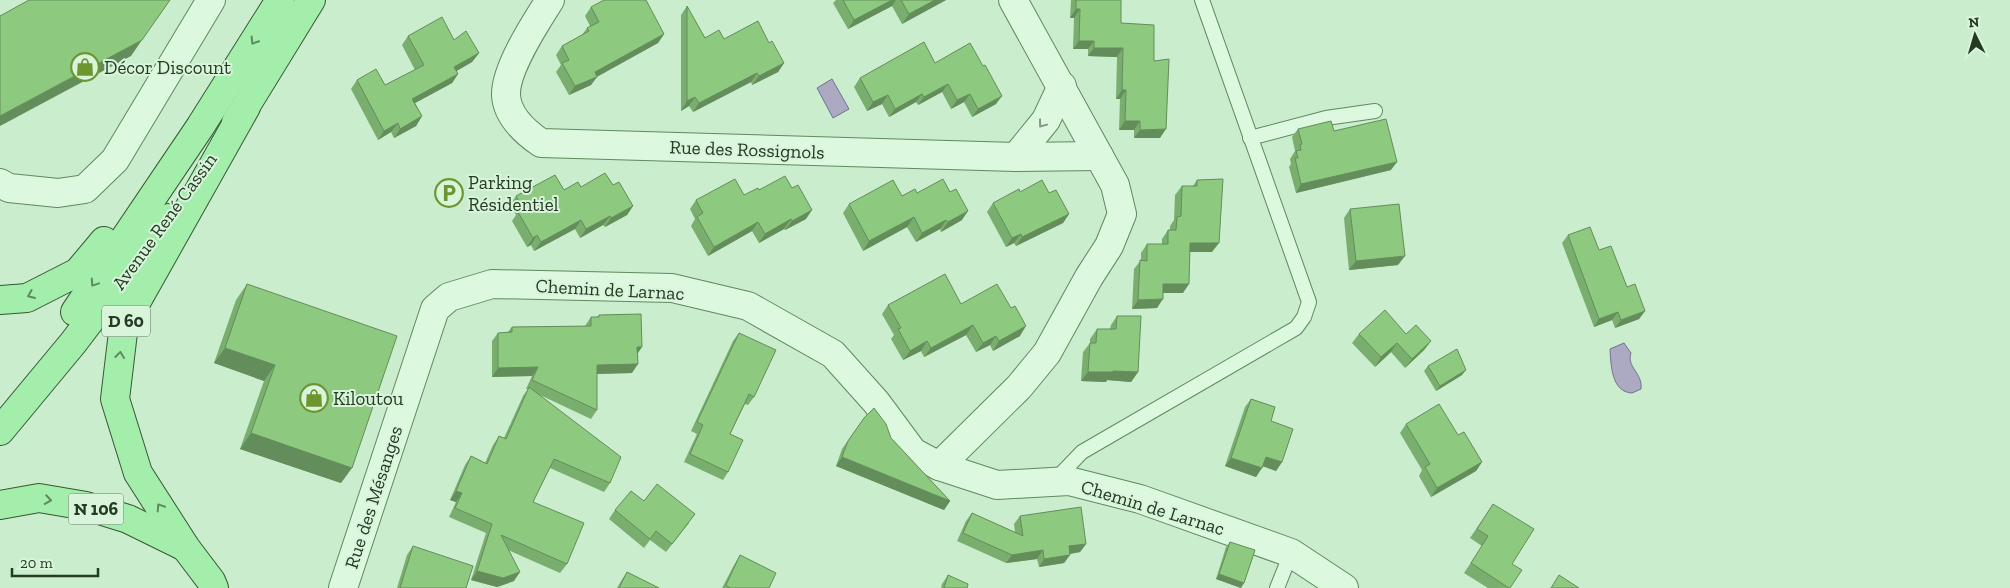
<svg xmlns="http://www.w3.org/2000/svg" width="2010" height="588" font-family="'Zilla Slab',serif">
	<style>
		.water { fill: #aca9c2; stroke: #757090 }
		.lines { fill: none; stroke-linecap: round; stroke-linejoin: round }
		.lane-casing { stroke: #60895e; stroke-width: 16 }
		.street-casing { stroke: #60895e; stroke-width: 30 }
		.primary-casing { stroke: #365732; stroke-width: 30 }
		.lane { stroke: #dcf8df; stroke-width: 14 }
		.street { stroke: #dcf8df; stroke-width: 28 }
		.primary { stroke: #a3eeab; stroke-width: 28 }
		.wall { fill: #79ae6e }
		.shaded-wall { fill: #638d5a }
		.building { fill: #8dca80; stroke: #638d5a }
		.oneway { stroke: #5d8b5f }
		.oneway2 { stroke: #809980 }
		.labels { text-anchor: middle; stroke-width: 4; stroke-linejoin: round; paint-order: stroke }
		.shield { fill: #d8f5dc; stroke: #5a7259; stroke-width: 1 }
		.shield-label { font-size: 18px; font-weight: bold; fill: #243a21 }
		.poi-label { font-size: 19px; fill: #243a21; stroke: #d8f5dc; text-anchor: start }
		.street-label { font-size: 19px; fill: #243a21; stroke: #d8f5dc }
	</style>
	<rect width="100%" height="100%" fill="#c9edcd"/>
	<g class="water">
		<polygon points="832,79 849,109 833,118 817,88"/>
		<path d="M1624,343l7,10c-5,14 12,20 10,36l-9,4c-21,-1 -21,-29 -22,-44z"/>
	</g>
	<g class="lines">
		<defs>
			<g id="lane">
				<polyline points="1250,138 1326,118 1375,111"/>
				<polyline points="1055,480 1082,452 1296,328 1304,317 1309,302 1202,0"/>
				<polyline points="1277,588 1291,553"/>
			</g>
			<g id="street">
				<path d="M550,0c-14,22 -45,69 -44,95 1,21 19,37 35,48l475,14 83,-1"/>
				<polyline points="1016,157 1046,120 1062,86"/>
				<polyline points="0,183 9,188 58,193 85,189 115,160 211,0"/>
				<polyline points="939,466 1019,387 1047,353 1089,277 1109,246 1122,214 1115,185 1013,0"/>
				<polyline points="343,588 435,309 449,297 492,284 672,288 748,306 833,354 876,402 913,452 939,466 997,485 1069,481 1140,499 1291,553 1344,588"/>
			</g>
			<g id="primary">
				<polyline points="236,122 311,0"/>
				<polyline points="0,300 27,298 78,272 104,241"/>
				<polyline points="75,312 200,127 280,0"/>
				<polyline points="0,431 73,343 168,218"/>
				<polyline points="0,505 39,498 86,506 128,519 185,547"/>
				<polyline points="214,588 211,581 186,548 138,473 115,399 124,324 246,107"/>
			</g>
		</defs>
		<use href="#lane" class="lane-casing"/>
		<use href="#street" class="street-casing"/>
		<use href="#primary" class="primary-casing"/>
		<use href="#lane" class="lane"/>
		<use href="#street" class="street"/>
		<use href="#primary" class="primary"/>
	</g>
	<g class="wall">
		<polygon points="836,0 946,0 902,24 892,6 848,29 833,3"/>
		<polygon points="1071,0 1121,0 1121,23 1154,61 1160,138 1134,138 1134,130 1119,130 1120,99 1116,99 1117,57 1088,56 1088,49 1073,49 1074,18 1070,18"/>
		<polygon points="687,6 705,38 769,43 784,63 778,72 752,85 751,82 693,112 689,106 681,111 681,15"/>
		<polygon points="591,7 664,34 658,43 597,76 591,85 569,95 556,72 561,65 556,55 562,46 582,35 587,28 590,26 585,16"/>
		<polygon points="408,36 454,40 479,53 472,62 456,71 458,74 452,83 415,103 422,116 416,126 394,138 391,132 378,140 351,89 357,80 385,85 415,70 402,45"/>
		<polygon points="935,63 996,104 972,117 964,102 951,109 942,92 918,105 916,102 889,117 882,104 867,111 854,87 860,78"/>
		<polygon points="1298,129 1334,131 1391,170 1296,193 1289,167 1291,164 1290,159 1295,151 1292,137"/>
		<polygon points="1197,180 1212,252 1190,252 1183,293 1163,293 1157,308 1132,309 1134,269 1141,260 1141,253 1147,244 1162,244 1162,239 1168,230 1170,230 1170,226 1174,220 1175,195 1182,186 1193,186"/>
		<polygon points="613,185 633,206 627,215 605,227 603,225 580,238 575,229 534,251 531,245 527,247 512,221 516,215 510,205 516,196 564,190 581,187"/>
		<polygon points="759,190 806,219 785,230 784,229 759,243 752,231 708,256 691,226 695,219 690,209 696,200 744,195"/>
		<polygon points="1020,192 1049,193 1069,214 1063,223 1016,246 1014,243 1006,247 987,212 993,203"/>
		<polygon points="917,193 962,220 941,232 940,229 916,242 907,227 863,251 843,213 849,204"/>
		<polygon points="1350,209 1398,265 1349,270 1344,218"/>
		<polygon points="1568,235 1599,250 1645,311 1639,319 1615,328 1612,320 1594,327 1562,243"/>
		<polygon points="247,284 341,483 240,449 264,381 214,363 236,300"/>
		<polygon points="961,304 1020,336 993,351 990,345 976,352 966,335 924,357 921,351 903,360 891,339 894,335 882,314 888,305"/>
		<polygon points="599,315 637,353 632,373 597,374 597,410 591,419 540,395 610,483 604,492 550,468 533,502 567,564 560,573 508,550 514,581 497,587 471,580 486,533 449,517 456,502 450,500 465,465 471,456 485,463 493,445 499,436 504,438 523,396 528,389 526,389 532,376 492,377 492,341 498,333 507,333 512,327 585,326 591,317 597,317"/>
		<polygon points="1117,316 1138,372 1131,382 1107,380 1106,382 1081,381 1083,352 1090,343 1090,339 1097,329 1110,329 1111,325"/>
		<polygon points="739,333 754,397 748,405 745,404 730,434 728,472 723,480 684,462 697,434 691,431 733,341"/>
		<polygon points="1359,334 1406,334 1431,341 1424,350 1405,368 1391,352 1375,367 1352,343"/>
		<polygon points="1428,366 1462,375 1436,391 1424,371"/>
		<polygon points="1251,399 1271,421 1282,462 1276,471 1262,466 1256,477 1225,466 1245,407"/>
		<polygon points="864,418 891,438 950,501 944,510 836,466 842,449"/>
		<polygon points="1406,424 1458,435 1482,462 1476,471 1431,497 1419,476 1422,470 1400,433"/>
		<polygon points="644,501 689,523 666,552 650,540 644,548 609,519 615,510"/>
		<polygon points="1493,504 1512,564 1510,588 1488,588 1464,573 1482,546 1470,538"/>
		<polygon points="972,513 1015,532 1014,524 1020,516 1086,544 1080,552 1070,554 1064,563 1039,567 1037,559 1006,563 957,541 966,521"/>
		<polygon points="1230,542 1241,588 1216,579 1226,547"/>
		<polygon points="413,546 466,588 397,588 407,555"/>
		<polygon points="740,555 769,588 722,588 734,565"/>
		<polygon points="627,572 659,588 617,588 621,581"/>
		<polygon points="948,575 967,588 941,588 942,584"/>
	</g>
	<g class="shaded-wall">
		<polygon points="892,0 896,0 892,6 848,29 854,20"/>
		<polygon points="935,0 946,0 902,24 909,14"/>
		<polygon points="1076,9 1080,9 1074,18 1070,18"/>
		<polygon points="664,34 658,43 595,78 597,77 591,85 569,95 575,86 595,72"/>
		<polygon points="142,40 131,56 0,126 0,116"/>
		<polygon points="1079,41 1094,41 1088,49 1073,49"/>
		<polygon points="1094,48 1123,48 1117,57 1088,56"/>
		<polygon points="479,53 472,62 448,76 454,67"/>
		<polygon points="784,63 778,72 752,85 759,76"/>
		<polygon points="757,73 751,82 693,112 699,103"/>
		<polygon points="458,74 452,83 406,108 412,99"/>
		<polygon points="948,84 942,92 918,105 924,97"/>
		<polygon points="1122,90 1126,90 1120,99 1116,99"/>
		<polygon points="922,94 916,102 889,117 895,109"/>
		<polygon points="970,94 964,102 951,109 957,100"/>
		<polygon points="888,95 882,104 867,111 873,102"/>
		<polygon points="1002,96 996,104 972,117 978,109"/>
		<polygon points="695,97 689,106 681,111 687,101"/>
		<polygon points="422,116 416,126 394,138 400,129"/>
		<polygon points="1125,121 1140,121 1134,130 1119,130"/>
		<polygon points="398,123 391,132 378,140 384,131"/>
		<polygon points="1166,129 1160,138 1134,138 1140,130"/>
		<polygon points="1397,162 1391,170 1296,193 1301,184"/>
		<polygon points="633,206 627,215 605,227 611,218"/>
		<polygon points="812,210 806,219 785,230 792,221"/>
		<polygon points="968,211 962,220 941,232 948,222"/>
		<polygon points="1069,214 1063,223 1016,246 1022,237"/>
		<polygon points="610,216 603,225 580,238 586,229"/>
		<polygon points="914,217 907,227 863,251 869,241"/>
		<polygon points="791,219 784,229 759,243 765,234"/>
		<polygon points="581,220 575,229 534,251 541,242"/>
		<polygon points="946,220 940,229 916,242 922,233"/>
		<polygon points="758,222 752,231 708,256 714,247"/>
		<polygon points="1021,234 1014,243 1006,247 1012,238"/>
		<polygon points="537,235 531,245 527,247 533,238"/>
		<polygon points="1190,243 1219,243 1212,252 1184,252"/>
		<polygon points="1405,256 1398,265 1349,270 1356,261"/>
		<polygon points="1163,284 1189,284 1183,293 1157,293"/>
		<polygon points="1163,299 1157,308 1132,309 1138,300"/>
		<polygon points="1645,311 1639,319 1615,328 1621,320"/>
		<polygon points="1618,312 1612,320 1594,327 1599,319"/>
		<polygon points="973,325 966,335 924,357 931,348"/>
		<polygon points="1026,326 1020,336 993,351 999,341"/>
		<polygon points="996,336 990,345 976,352 983,343"/>
		<polygon points="927,341 921,351 903,360 910,351"/>
		<polygon points="1431,341 1424,350 1405,368 1412,359"/>
		<polygon points="1397,343 1391,352 1375,367 1381,357"/>
		<polygon points="637,347 642,347 636,356"/>
		<polygon points="225,348 275,365 264,381 214,363"/>
		<polygon points="638,364 632,373 591,374 597,365"/>
		<polygon points="538,367 532,376 492,377 498,368"/>
		<polygon points="1466,370 1462,375 1436,391 1440,386"/>
		<polygon points="1113,371 1138,372 1131,382 1107,380 1106,382 1081,381 1088,372"/>
		<polygon points="251,433 352,468 341,483 240,449"/>
		<polygon points="842,457 950,501 944,510 836,466"/>
		<polygon points="1266,457 1282,462 1276,471 1260,465"/>
		<polygon points="1231,458 1262,468 1256,477 1225,466"/>
		<polygon points="1482,462 1476,471 1431,497 1437,488"/>
		<polygon points="456,491 462,493 456,502 450,500"/>
		<polygon points="1086,544 1080,552 1063,555 1069,546"/>
		<polygon points="1043,550 1037,559 1006,563 1012,555"/>
		<polygon points="1070,555 1064,563 1039,567 1044,559"/>
		<polygon points="477,571 520,572 514,581 497,587 471,580"/>
		<polygon points="1219,574 1244,583 1241,588 1216,579"/>
	</g>
	<g class="building">
		<polygon points="29,0 170,0 142,40 0,116 0,16"/>
		<polygon points="604,0 646,0 664,34 595,72 597,77 575,86 562,63 569,60 562,46 589,31 587,28 599,22 591,7"/>
		<polygon points="843,0 892,0 854,20"/>
		<polygon points="901,0 935,0 909,14"/>
		<polygon points="1076,0 1121,0 1121,23 1154,25 1154,61 1169,59 1166,129 1140,130 1140,121 1125,121 1126,90 1122,90 1123,48 1094,48 1094,41 1079,41 1080,9 1076,9"/>
		<polygon points="687,6 705,38 719,30 724,39 758,21 769,43 772,41 784,63 759,76 757,73 699,103 695,97 687,101"/>
		<polygon points="442,17 454,40 466,31 479,53 454,67 458,74 412,99 422,116 400,129 398,123 384,131 357,80 376,69 385,85 424,65 408,36"/>
		<polygon points="924,42 935,63 970,43 983,66 985,65 1002,96 978,109 970,94 957,100 948,84 924,97 922,94 895,109 888,95 873,102 860,78"/>
		<polygon points="1386,119 1397,162 1301,184 1295,158 1298,158 1296,151 1301,150 1300,145 1302,144 1298,129 1331,121 1334,131"/>
		<polygon points="605,173 613,185 619,182 633,206 611,218 610,216 586,229 581,220 541,242 537,235 533,238 518,212 523,208 516,196 555,175 564,190 578,182 581,187"/>
		<polygon points="785,176 792,188 798,185 812,210 792,221 791,219 765,234 758,222 714,247 697,217 703,213 696,200 735,179 744,195 758,188 759,190"/>
		<polygon points="943,179 950,192 956,189 968,211 948,222 946,220 922,233 914,217 869,241 849,204 893,180 902,196 915,189 917,193"/>
		<polygon points="1223,179 1219,243 1190,243 1189,284 1163,284 1163,299 1138,300 1140,260 1147,261 1147,244 1168,244 1168,230 1176,230 1177,217 1181,216 1182,186 1197,186 1197,180"/>
		<polygon points="1042,180 1049,193 1056,190 1069,214 1022,237 1021,234 1012,238 993,203 1019,189 1020,192"/>
		<polygon points="1399,204 1405,256 1356,261 1350,209"/>
		<polygon points="1590,227 1599,250 1611,246 1627,287 1635,284 1645,311 1621,320 1618,312 1599,319 1568,235"/>
		<polygon points="945,274 961,304 997,284 1011,308 1015,306 1026,326 999,341 996,336 983,343 973,325 931,348 927,341 910,351 898,329 901,328 888,305"/>
		<polygon points="247,284 397,336 352,468 251,433 275,365 225,348"/>
		<polygon points="1385,310 1406,334 1416,325 1431,341 1412,359 1397,343 1381,357 1359,334"/>
		<polygon points="641,314 642,347 637,347 638,364 597,365 597,410 532,380 538,367 498,368 498,333 512,332 512,327 591,326 591,317 599,317 599,315"/>
		<polygon points="1117,316 1141,316 1138,372 1113,371 1113,372 1088,372 1090,343 1096,343 1097,329 1116,329"/>
		<polygon points="739,333 776,350 754,397 749,394 730,434 743,440 728,472 690,454 703,425 697,422"/>
		<polygon points="1457,349 1466,370 1440,386 1428,366"/>
		<polygon points="529,387 621,457 610,483 554,459 533,502 584,523 567,564 501,535 520,572 503,578 477,571 492,524 455,508 462,493 456,491 471,456 487,464 499,436 506,439"/>
		<polygon points="1251,399 1275,407 1271,421 1293,429 1282,462 1266,457 1262,468 1231,458"/>
		<polygon points="1439,404 1458,435 1464,432 1482,462 1437,488 1425,467 1430,464 1406,424"/>
		<polygon points="874,408 886,424 891,438 950,501 842,457 848,441 864,418"/>
		<polygon points="657,484 695,514 672,544 656,531 650,539 615,510 631,491 644,501"/>
		<polygon points="1493,504 1534,529 1512,564 1522,570 1510,588 1509,588 1471,563 1488,536 1477,529"/>
		<polygon points="1081,507 1086,544 1069,546 1070,555 1044,559 1043,550 1012,555 963,533 972,513 1023,536 1020,516"/>
		<polygon points="1230,542 1255,550 1244,583 1219,574"/>
		<polygon points="413,546 473,566 466,588 400,588"/>
		<polygon points="740,555 776,573 769,588 730,588 726,585"/>
		<polygon points="627,572 659,588 619,588"/>
		<polygon points="948,575 968,584 967,588 944,588"/>
		<polygon points="1559,575 1579,588 1551,588"/>
	</g>
	<defs><path id="oneway-chevron" d="M-2-3.5L2.5 0L-2 3.5" fill="none" stroke-width="1.6" stroke-linecap="round" stroke-linejoin="round" transform="scale(1.25)"/></defs>
	<g class="oneway">
		<use href="#oneway-chevron" transform="translate(254 41) rotate(122)"/>
		<use href="#oneway-chevron" transform="translate(94 283) rotate(124)"/>
		<use href="#oneway-chevron" transform="translate(31 295) rotate(157)"/>
		<use href="#oneway-chevron" transform="translate(120 355) rotate(-83)"/>
		<use href="#oneway-chevron" transform="translate(48 500) rotate(9)"/>
		<use href="#oneway-chevron" transform="translate(160 507) rotate(-123)"/>
	</g>
	<use class="oneway2" href="#oneway-chevron" transform="translate(1042 124) rotate(127)"/>
	<defs>
		<symbol id="shop-ring" viewBox="-11 -11 22 22"><circle r="9.5" fill="#d8f5dc" stroke="#6d9630" stroke-width="1.5"/><path d="M-5-2.5h2.3a2.7 3.5 0 0 1 5.4 0H5L5.5 6h-11ZM-1.5-2.5h3a1.5 2.3 0 0 0-3 0Z" fill="#6d9630"/></symbol>
		<symbol id="parking-ring" viewBox="-11 -11 22 22"><circle r="9.5" fill="#d8f5dc" stroke="#6d9630" stroke-width="1.5"/><path d="M-3.5-5.5H1a3.5 3.5 0 0 1 0 7H-1V5.5H-3.5ZM-1-3.4V-.6H.8a1.4 1.4 0 0 0 0-2.8Z" fill="#6d9630"/></symbol>
	</defs>
	<g fill-rule="evenodd">
		<use href="#shop-ring" x="69" y="51" width="32" height="32"/>
		<use href="#parking-ring" x="433" y="177" width="32" height="32"/>
		<use href="#shop-ring" x="298" y="382" width="32" height="32"/>
	</g>
	<g class="labels">
		<g class="shield">
			<rect x="102" y="305.5" width="48" height="31" rx="4"/>
			<rect x="68.5" y="493.5" width="55" height="31" rx="4"/>
		</g>
		<g class="shield-label">
			<text x="126" y="327">D 60</text>
			<text x="96" y="515">N 106</text>
		</g>
		<g class="poi-label">
			<text x="104" y="74">Décor Discount</text>
			<text x="468" y="189">Parking<tspan x="468" dy="22">Résidentiel</tspan></text>
			<text x="333" y="405">Kiloutou</text>
		</g>
		<g class="street-label">
			<text transform="translate(747 149) rotate(2)" y="7">Rue des Rossignols</text>
			<text transform="translate(164 221) rotate(-54)" y="7">Avenue René Cassin</text>
			<text transform="translate(610 289) rotate(3)" y="7">Chemin de Larnac</text>
			<text transform="translate(373 497) rotate(-72)" y="7">Rue des Mésanges</text>
			<text transform="translate(1153 507) rotate(17)" y="7">Chemin de Larnac</text>
		</g>
	</g>
	<g transform="translate(1975 35) rotate(355)" stroke="#d8f5dc" stroke-width="4" paint-order="stroke">
	<path d="M0-4L9 19L0 12L-9 19Z" fill="#243a21"/>
	<text y="-8" font-size="14" font-weight="bold" text-anchor="middle" fill="#243a21">N</text>
	</g>
	<path d="M12 568v8h86v-8" fill="none" stroke="#243a21" stroke-width="2.5"/>
	<text x="20" y="568" font-size="15" fill="#243a21" stroke="#d8f5dc" stroke-width="4" paint-order="stroke">20 m</text>
</svg>
